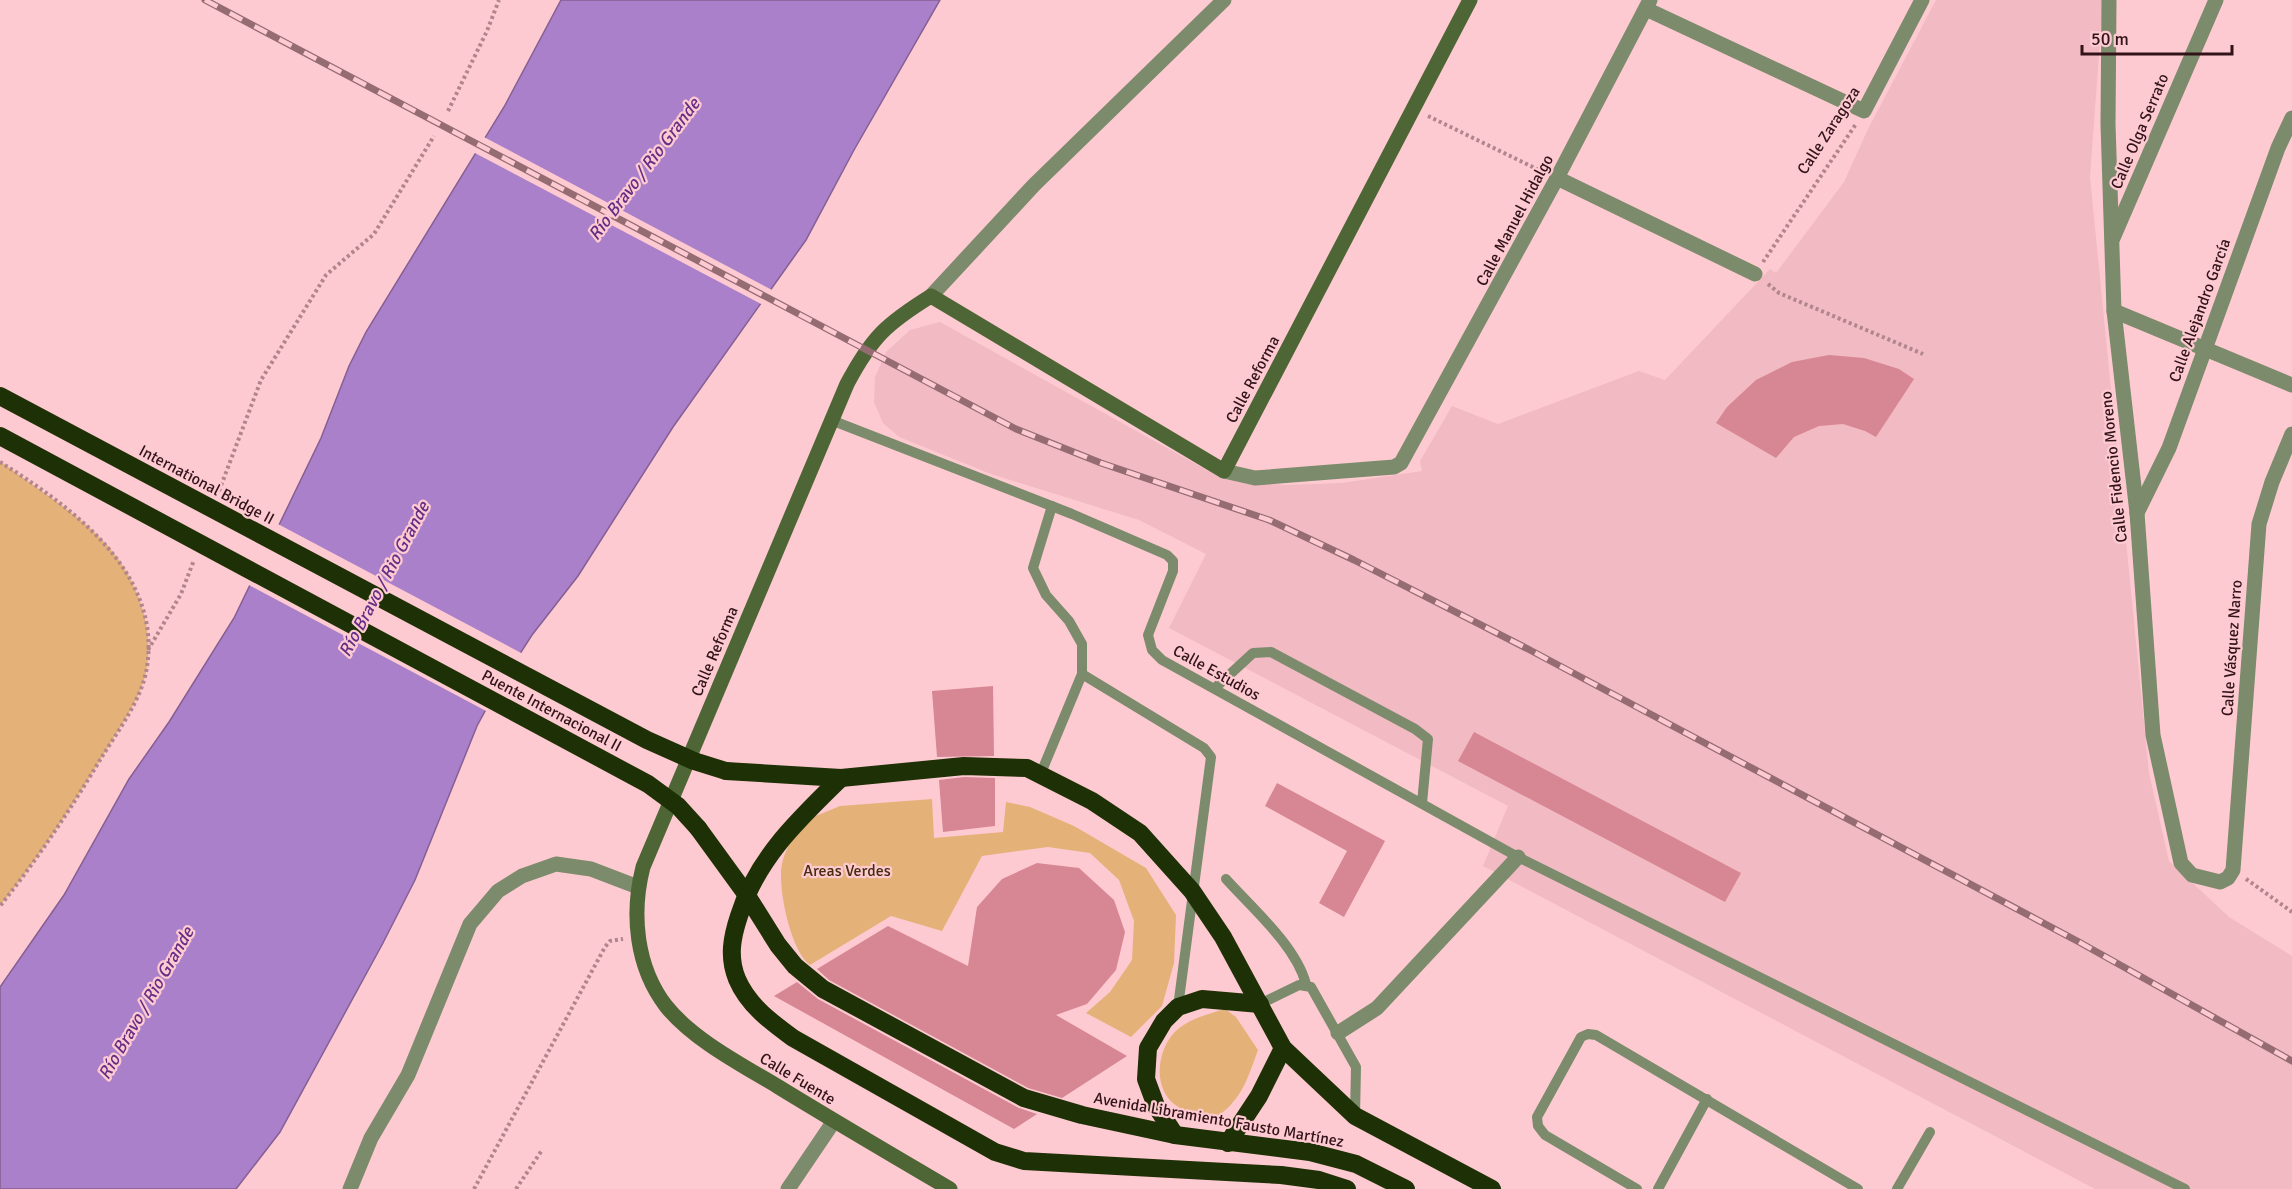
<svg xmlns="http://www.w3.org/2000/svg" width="2292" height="1189" font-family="Signika,sans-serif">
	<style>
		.built { fill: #f2bac2 }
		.green { fill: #e4b278 }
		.water { fill: #a980c9; stroke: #855f94; stroke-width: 1.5 }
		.pier { fill: #fecad1 }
		.building { fill: #d78693 }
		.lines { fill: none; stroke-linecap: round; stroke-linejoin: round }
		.path { stroke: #b1858c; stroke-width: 4; stroke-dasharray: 3 3; stroke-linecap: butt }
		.lane { stroke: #7b8b6b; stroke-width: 10 }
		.street { stroke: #7b8b6b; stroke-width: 15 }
		.secondary { stroke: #4e6535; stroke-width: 15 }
		.highway { stroke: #1e3006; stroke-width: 18 }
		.rail-casing { stroke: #956c72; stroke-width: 7 }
		.rail { stroke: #fecad1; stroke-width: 4.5; stroke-dasharray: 14; stroke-linecap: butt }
		.highway-bridge { stroke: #1e3006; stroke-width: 18 }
		.labels { text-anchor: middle; stroke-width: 4.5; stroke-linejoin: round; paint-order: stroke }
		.street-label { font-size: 16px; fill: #311319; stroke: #fecad1 }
		.park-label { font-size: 16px; fill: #442c0c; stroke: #fecad1 }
		.water-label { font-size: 18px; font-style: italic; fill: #632e85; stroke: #fecad1 }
	</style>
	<rect width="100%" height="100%" fill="#fecad1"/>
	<polygon class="built" points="1936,0 2103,0 2090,177 2149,773 2169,861 2229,917 2292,956 2292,1189 2095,1189 1483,866 1508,806 1169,628 1206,554 1139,520 991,474 899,437 883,423 874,402 875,377 886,352 910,330 940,322 1214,474 1245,481 1285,485 1342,483 1422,471 1420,461 1452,406 1498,424 1639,371 1665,380 1770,269 1776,273 1844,182 1868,129"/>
	<g class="green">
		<path d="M0,461c38,29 92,60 119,99 21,31 34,69 28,107 -4,27 -23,54 -37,77 -34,56 -69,111 -110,162z"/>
		<path d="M932,799l2,39 69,-6 3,-30 24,5 44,19 72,42 30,47 -2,48 -12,43 -31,31 -45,-24 24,-21 22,-32 2,-39 -15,-41 -29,-27 -42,-6 -66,9 -40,75 -51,-15 -81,49c-19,-13 -33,-78 -28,-101 2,-13 13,-29 19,-42l39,-16z"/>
		<path d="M1225,1009l11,8 22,33c-11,30 -16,50 -44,69 -14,-4 -29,-6 -40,-15 -22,-18 -17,-57 4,-75 13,-11 31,-15 47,-20z"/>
	</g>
	<polygon class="water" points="561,0 940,0 854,150 806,240 673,427 578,576 532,635 496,691 477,726 415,880 383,943 280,1132 236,1189 0,1189 0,987 64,895 129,779 169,722 234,618 321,438 349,366 366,332 504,107"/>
	<g class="pier">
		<polygon points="482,136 774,291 763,305 473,152"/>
		<polygon points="276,523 523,654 488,712 247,584"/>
	</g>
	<g class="building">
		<polygon points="1829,355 1864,358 1899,369 1914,379 1876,437 1865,431 1843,424 1819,426 1794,437 1776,458 1716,423 1727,407 1756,380 1792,362"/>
		<polygon points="993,686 994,756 937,757 932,691"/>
		<polygon points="1474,732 1741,873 1725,902 1458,761"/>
		<polygon points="964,777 995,778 995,826 943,832 939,780"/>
		<polygon points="1277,783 1385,841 1344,917 1319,903 1347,851 1265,806"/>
		<polygon points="1037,863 1079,868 1114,900 1125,932 1116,970 1087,1004 1056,1015 1127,1056 1062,1098 1028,1088 829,980 817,969 888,926 968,966 977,907 1002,879"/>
		<polygon points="797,982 818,999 1019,1108 1037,1114 1014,1129 774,996"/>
	</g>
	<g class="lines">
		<g class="path">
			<polyline points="448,111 487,31 499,0"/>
			<polyline points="1428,116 1543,172"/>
			<polyline points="1763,262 1856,124"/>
			<polyline points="1768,284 1779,293 1923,354"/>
			<path d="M0,462c70,44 162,109 147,205 -5,33 -30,65 -47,93 -30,50 -63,100 -100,146"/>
			<polyline points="219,491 261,380 326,275 374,234 434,136"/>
			<polyline points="148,650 181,594 194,560"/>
			<polyline points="2246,879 2292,912"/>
			<polyline points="474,1189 605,947 610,941 623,939"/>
			<polyline points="516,1189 542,1150"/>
		</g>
		<g class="lane">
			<polyline points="831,420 1072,514 1167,555 1173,561 1173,571 1148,635 1152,650 1162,660 1518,857 2185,1189"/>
			<polyline points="1052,506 1033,568 1046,595 1069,621 1082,644 1082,674"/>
			<polyline points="1215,688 1253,653 1271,652 1415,729 1428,739 1422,803"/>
			<polyline points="1041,773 1082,674 1204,748 1211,757 1178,1007"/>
			<path d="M1226,879c27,30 70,67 80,105"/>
			<polyline points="1260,1004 1299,985 1311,987 1356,1067 1355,1116"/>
			<polyline points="1637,1189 1545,1135 1538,1126 1537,1117 1581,1037 1588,1034 1596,1035 1858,1189"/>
			<polyline points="1658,1189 1707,1099"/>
			<polyline points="1897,1189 1930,1132"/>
		</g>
		<g class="street">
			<polyline points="2109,0 2108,124 2114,311 2137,513 2153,735 2181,863 2192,875 2220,882 2228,878 2233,870 2259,524 2272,482 2292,434"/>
			<polyline points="1646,9 1864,111 1922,0"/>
			<polyline points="1557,178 1755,274"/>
			<polyline points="2113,238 2216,0"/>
			<polyline points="931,296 1034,185 1224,0"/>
			<polyline points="2114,311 2292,385"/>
			<polyline points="1224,471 1255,478 1394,467 1401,463 1557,178 1650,0"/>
			<polyline points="2137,513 2169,448 2278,148 2292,118"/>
			<polyline points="1338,1033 1377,1008 1518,857"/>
			<polyline points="350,1189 371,1138 408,1075 470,924 498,891 522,876 556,864 591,869 638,887"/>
			<polyline points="788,1189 834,1121"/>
		</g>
		<path class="secondary" d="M950,1189c-58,-34 -116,-68 -173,-103 -35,-21 -85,-47 -111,-80 -30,-39 -35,-92 -23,-139l204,-483c25,-47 39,-60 84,-88l293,175 246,-471"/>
		<g class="highway">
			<polyline points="726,771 841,778 964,766 1027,768 1092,801 1140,833 1192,891 1223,937 1283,1048 1355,1116 1492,1189"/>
			<path d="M841,778c-43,42 -84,80 -102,138 -7,21 -11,41 -2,63 11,26 34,43 56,59l202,114 29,9 257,14 38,5 28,9"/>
			<polyline points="698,828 746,894 778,945 795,966 823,989 1024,1098 1082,1115 1175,1135 1310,1152 1356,1164 1406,1189"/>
			<polyline points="1175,1135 1156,1106 1146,1079 1148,1048 1164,1021 1178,1007 1202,999 1260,1004"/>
			<polyline points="1228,1143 1259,1096 1283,1048"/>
		</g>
		<defs>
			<polyline id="rail" points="205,0 1016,429 1101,463 1269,520 1354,560 1528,649 2079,942 2292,1061"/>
		</defs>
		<use href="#rail" class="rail-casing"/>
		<use href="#rail" class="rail"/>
		<g class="highway-bridge">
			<polyline points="0,396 647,740 694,761 726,771"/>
			<polyline points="0,436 648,784 678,806 698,828"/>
		</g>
	</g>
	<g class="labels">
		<g class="street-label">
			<text transform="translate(1828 130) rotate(-57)" y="6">Calle Zaragoza</text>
			<text transform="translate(2139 131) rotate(-67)" y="6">Calle Olga Serrato</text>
			<text transform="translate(1514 220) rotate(-62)" y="6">Calle Manuel Hidalgo</text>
			<text transform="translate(2199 310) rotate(-70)" y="6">Calle Alejandro García</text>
			<text transform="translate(1252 379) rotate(-62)" y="6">Calle Reforma</text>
			<text transform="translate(2113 467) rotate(-96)" y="6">Calle Fidencio Moreno</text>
			<text transform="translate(207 484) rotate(28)" y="6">International Bridge II</text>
			<text transform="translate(2231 648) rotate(-86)" y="6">Calle Vásquez Narro</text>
			<text transform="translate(714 651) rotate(-67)" y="6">Calle Reforma</text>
			<text transform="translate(1217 672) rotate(29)" y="6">Calle Estudios</text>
			<text transform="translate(552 710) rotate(28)" y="6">Puente Internacional II</text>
			<text transform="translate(798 1078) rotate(31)" y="6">Calle Fuente</text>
			<text transform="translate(1219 1119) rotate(10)" y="6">Avenida Libramiento Fausto Martínez</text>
		</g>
		<g class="park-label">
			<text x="847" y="876">Areas Verdes</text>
		</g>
		<g class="water-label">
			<text transform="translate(644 169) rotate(-53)" y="6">Río Bravo / Rio Grande</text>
			<text transform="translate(384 579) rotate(-62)" y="6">Río Bravo / Rio Grande</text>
			<text transform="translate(146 1003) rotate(-60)" y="6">Río Bravo / Rio Grande</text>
		</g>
	</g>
	<path d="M2082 45v9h150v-9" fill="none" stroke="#311319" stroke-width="3"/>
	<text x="2091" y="45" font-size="18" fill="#311319" stroke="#fecad1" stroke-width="4.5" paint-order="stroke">50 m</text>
</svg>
